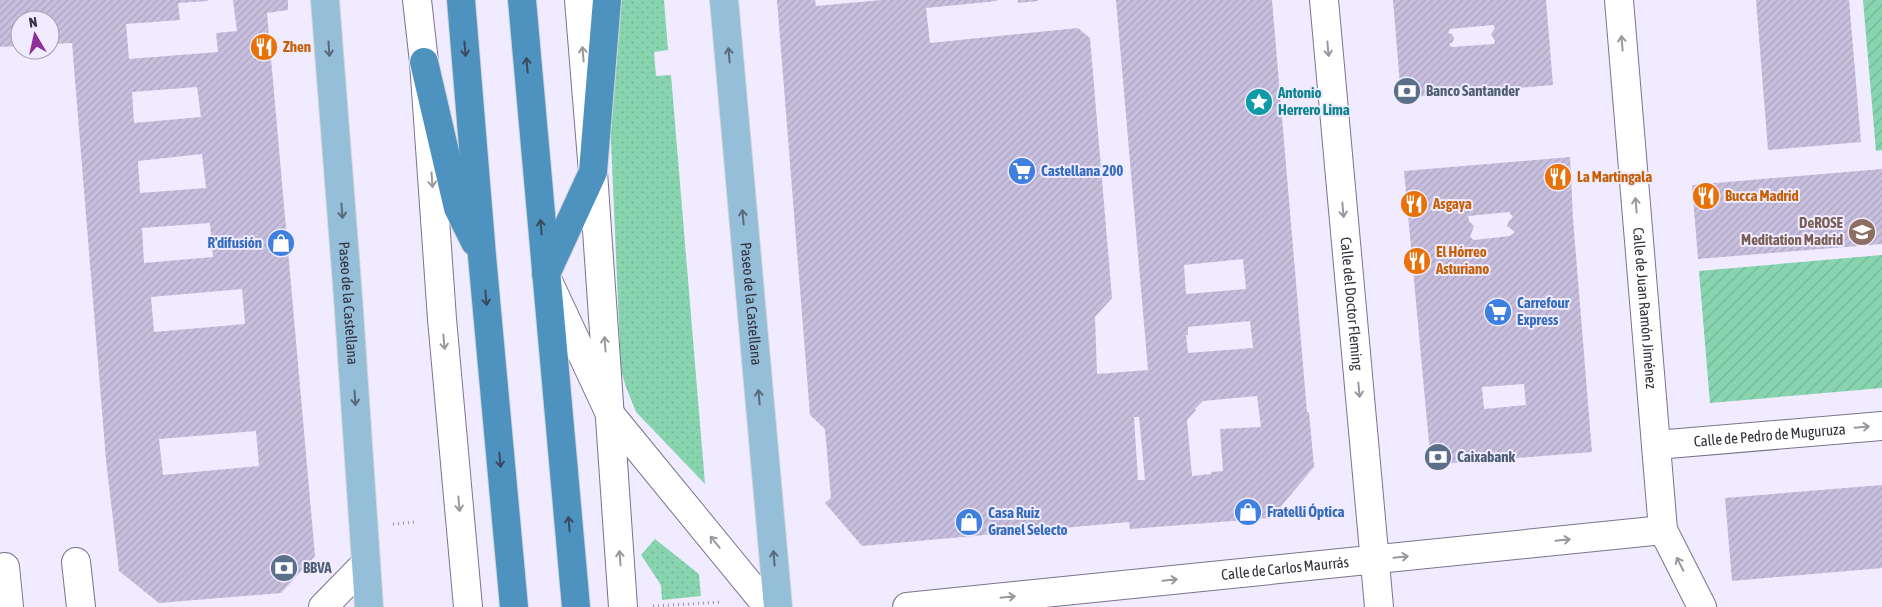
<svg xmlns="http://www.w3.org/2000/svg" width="1882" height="607" font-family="'Asap Condensed',sans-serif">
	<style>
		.grass { fill: url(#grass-dots) }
		.garden { fill: url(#garden-furrows) }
		.building { fill: url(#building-hatch); fill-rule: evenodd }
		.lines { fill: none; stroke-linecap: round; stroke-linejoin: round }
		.minor-casing { stroke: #7a738e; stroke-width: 30 }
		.major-casing { stroke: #d6d6d8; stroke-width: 30 }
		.highway-casing { stroke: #d6d6d8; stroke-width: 30 }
		.path { stroke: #938f9f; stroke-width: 3; stroke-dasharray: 1 4; stroke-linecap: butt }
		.minor { stroke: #fff; stroke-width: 28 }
		.major { stroke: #95bed9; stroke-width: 28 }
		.highway { stroke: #4e93bf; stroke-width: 28 }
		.oneway { stroke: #99989e }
		.oneway2 { stroke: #5a697b }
		.oneway3 { stroke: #3a495d }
		.labels { text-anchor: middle; stroke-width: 4; stroke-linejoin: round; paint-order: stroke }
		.food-label { font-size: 15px; font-weight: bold; fill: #c56008; stroke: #f0ebfe; text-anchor: start }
		.service-label { font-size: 15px; font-weight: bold; fill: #4e5e75; stroke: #f0ebfe; text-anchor: start }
		.culture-label { font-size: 15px; font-weight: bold; fill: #0d838f; stroke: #f0ebfe; text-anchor: start }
		.shop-label { font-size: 15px; font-weight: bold; fill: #366cbe; stroke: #f0ebfe; text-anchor: start }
		.education-label { font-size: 15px; font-weight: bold; fill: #785e54; stroke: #f0ebfe; text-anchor: end }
		.street-label { font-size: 15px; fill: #33303c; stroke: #f0ebfe }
	</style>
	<defs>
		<pattern id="grass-dots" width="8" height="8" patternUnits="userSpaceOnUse" patternTransform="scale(1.25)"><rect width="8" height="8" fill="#87d4af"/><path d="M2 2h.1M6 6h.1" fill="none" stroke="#75b697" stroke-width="1.8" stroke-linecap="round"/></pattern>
		<pattern id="garden-furrows" width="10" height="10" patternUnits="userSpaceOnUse" patternTransform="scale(1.25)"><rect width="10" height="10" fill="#87d4af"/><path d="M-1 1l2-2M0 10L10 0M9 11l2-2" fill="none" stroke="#75b697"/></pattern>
		<pattern id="building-hatch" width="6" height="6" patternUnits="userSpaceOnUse" patternTransform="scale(1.25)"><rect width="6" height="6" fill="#c7bfdd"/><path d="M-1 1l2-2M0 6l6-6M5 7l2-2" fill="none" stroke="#aba4bf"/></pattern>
	</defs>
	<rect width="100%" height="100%" fill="#f0ebfe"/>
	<g class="grass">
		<polygon points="619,0 664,0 668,50 654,52 656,76 671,75 705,484 636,412 626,387 621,370 609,95"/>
		<polygon points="655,539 699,574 701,596 662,600 661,585 641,555"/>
	</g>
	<g class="garden">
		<polygon points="1863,0 1882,0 1882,150 1876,151"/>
		<polygon points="1882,255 1882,388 1710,403 1699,271"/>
	</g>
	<g class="building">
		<path d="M0,0h208v1l-30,2 2,17 -54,4 3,35 89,-7 -2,-19 21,-2 -4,-31h55v10l-21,3 48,543 -34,37 -122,10 -40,-32 -13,-111 -34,-417 -22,1v-24h-30v26l-20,1zM197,87l4,30 -67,6 -2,-31zM202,154l4,34 -66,5 -2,-32zM210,223l3,34 -69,6 -2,-35zM242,289l3,35 -91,8 -3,-35zM256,431l3,35 -96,9 -4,-36z"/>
		<path d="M777,0h38l1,6 66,-6h114l1,1 -71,7 4,35 148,-15 12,10 22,260 -17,19 2,57 51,-4 -32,-370h156l35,412h2l5,55 -43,51 -141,11 -1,-7 -267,24 -37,-43 6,-5 -6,-69 -15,-14zM1243,259l3,30 -60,5 -2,-29zM1250,321l3,27 -65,5 -2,-18h2v-8zM1257,396l4,31 -41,2 3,42 -12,1v2l-19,2 -5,-56 9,-10 -1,-1 8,-8zM1134,417h5l6,63h-7z"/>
		<polygon points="1018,0 1038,0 1038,1 1018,3"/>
		<path d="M1393,0h153l7,85 -152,13zM1493,25l2,3 -4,6 4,7 -1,3 -42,3 -3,-3 4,-2 1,-4 -2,-4 -4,-1 2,-4z"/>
		<polygon points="1756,0 1849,0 1861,142 1768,150"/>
		<path d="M1570,157l3,62 19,233 -161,13 -27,-294zM1509,212l4,5 -4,4 -2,5 8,6 -5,4 -36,4 -4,-3 4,-11 -5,-5 -1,-5zM1524,384l2,21 -42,4 -2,-22z"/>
		<polygon points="1882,169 1882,244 1698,259 1692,185"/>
		<polygon points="1882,485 1882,568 1732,581 1725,498"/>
	</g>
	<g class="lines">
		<defs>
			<g id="minor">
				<polyline points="417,0 424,62 442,319 468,607"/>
				<polyline points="579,0 593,172 623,607"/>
				<path id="s1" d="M1324,0l55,607"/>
				<path id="s2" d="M1619,0l44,530 39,77"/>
				<polyline points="548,281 610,414 768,607"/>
				<path id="s3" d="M1656,445l226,-19"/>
				<polyline points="76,562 81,607"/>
				<polyline points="5,567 9,607"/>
				<polyline points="323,607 366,563"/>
				<path id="s4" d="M907,607l756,-77"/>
			</g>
			<g id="major">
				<path id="s5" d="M325,0l23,297 21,310"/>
				<path id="s6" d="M724,0l54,607"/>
			</g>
			<g id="highway">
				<polyline points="461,0 482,256 514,607"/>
				<polyline points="522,0 576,607"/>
				<polyline points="424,62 458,208 475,242"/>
				<polyline points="546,274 593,172 607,0"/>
			</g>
		</defs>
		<use href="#minor" class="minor-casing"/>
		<use href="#major" class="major-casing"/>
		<use href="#highway" class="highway-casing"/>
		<g class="path">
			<polyline points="393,524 415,522"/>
			<polyline points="653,606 722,602"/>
		</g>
		<use href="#minor" class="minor"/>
		<use href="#major" class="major"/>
		<use href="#highway" class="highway"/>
	</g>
	<defs><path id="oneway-shaft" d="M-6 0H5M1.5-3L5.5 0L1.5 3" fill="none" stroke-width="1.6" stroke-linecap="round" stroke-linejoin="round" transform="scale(1.25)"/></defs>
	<g class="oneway">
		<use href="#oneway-shaft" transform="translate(1622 43) rotate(-95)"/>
		<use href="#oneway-shaft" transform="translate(1328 49) rotate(85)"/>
		<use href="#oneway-shaft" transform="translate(583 54) rotate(-95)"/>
		<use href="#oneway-shaft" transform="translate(432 180) rotate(86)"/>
		<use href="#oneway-shaft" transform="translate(1636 205) rotate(-95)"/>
		<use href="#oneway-shaft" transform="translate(1343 210) rotate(85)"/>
		<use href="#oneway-shaft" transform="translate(444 342) rotate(85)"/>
		<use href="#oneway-shaft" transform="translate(605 344) rotate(-94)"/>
		<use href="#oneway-shaft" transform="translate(1359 390) rotate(85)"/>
		<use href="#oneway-shaft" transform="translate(1862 427) rotate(-5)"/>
		<use href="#oneway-shaft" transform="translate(459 504) rotate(85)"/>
		<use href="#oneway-shaft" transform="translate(1563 540) rotate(-6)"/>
		<use href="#oneway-shaft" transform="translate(715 542) rotate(-129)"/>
		<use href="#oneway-shaft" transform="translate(1401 557) rotate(-6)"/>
		<use href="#oneway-shaft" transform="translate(620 558) rotate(-94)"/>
		<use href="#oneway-shaft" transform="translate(1680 564) rotate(-117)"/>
		<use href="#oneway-shaft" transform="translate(1170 580) rotate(-6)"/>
		<use href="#oneway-shaft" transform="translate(1008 597) rotate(-6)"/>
	</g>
	<g class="oneway2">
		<use href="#oneway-shaft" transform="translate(329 49) rotate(86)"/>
		<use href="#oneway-shaft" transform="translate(729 55) rotate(-95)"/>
		<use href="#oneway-shaft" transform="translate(342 211) rotate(86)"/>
		<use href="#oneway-shaft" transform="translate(743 217) rotate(-95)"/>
		<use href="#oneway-shaft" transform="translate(759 397) rotate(-95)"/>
		<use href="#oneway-shaft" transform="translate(355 398) rotate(86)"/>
		<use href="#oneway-shaft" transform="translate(774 558) rotate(-95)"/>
	</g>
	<g class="oneway3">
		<use href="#oneway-shaft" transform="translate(465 49) rotate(85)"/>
		<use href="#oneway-shaft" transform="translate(527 65) rotate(-95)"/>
		<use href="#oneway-shaft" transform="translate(541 227) rotate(-95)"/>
		<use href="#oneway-shaft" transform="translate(486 298) rotate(85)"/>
		<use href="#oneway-shaft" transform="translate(500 460) rotate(85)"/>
		<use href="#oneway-shaft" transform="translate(569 524) rotate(-95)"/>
	</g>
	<defs>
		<symbol id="restaurant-disc" viewBox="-11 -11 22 22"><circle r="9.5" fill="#e8710a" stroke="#f0ebfe"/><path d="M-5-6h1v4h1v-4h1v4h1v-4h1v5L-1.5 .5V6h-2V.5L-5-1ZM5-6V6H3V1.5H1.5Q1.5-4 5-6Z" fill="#fff"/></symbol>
		<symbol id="bank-disc" viewBox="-11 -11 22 22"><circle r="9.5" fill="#5c6f8a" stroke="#f0ebfe"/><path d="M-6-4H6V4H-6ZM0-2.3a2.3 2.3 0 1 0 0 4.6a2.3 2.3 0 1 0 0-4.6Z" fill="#fff"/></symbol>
		<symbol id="sight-disc" viewBox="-11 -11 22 22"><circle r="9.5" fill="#0f9aa8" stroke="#f0ebfe"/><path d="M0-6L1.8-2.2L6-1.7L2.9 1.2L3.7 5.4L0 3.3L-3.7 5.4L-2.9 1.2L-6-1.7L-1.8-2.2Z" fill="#fff"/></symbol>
		<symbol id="supermarket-disc" viewBox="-11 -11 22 22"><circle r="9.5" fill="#3f7fe0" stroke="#f0ebfe"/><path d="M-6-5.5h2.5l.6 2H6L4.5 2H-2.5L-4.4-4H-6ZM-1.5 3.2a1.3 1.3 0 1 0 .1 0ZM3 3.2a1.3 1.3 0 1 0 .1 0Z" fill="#fff"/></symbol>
		<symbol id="university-disc" viewBox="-11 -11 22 22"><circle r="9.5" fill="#8d6e63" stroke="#f0ebfe"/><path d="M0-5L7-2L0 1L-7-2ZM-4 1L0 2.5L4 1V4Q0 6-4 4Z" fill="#fff"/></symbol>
		<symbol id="shop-disc" viewBox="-11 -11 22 22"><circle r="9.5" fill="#3f7fe0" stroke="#f0ebfe"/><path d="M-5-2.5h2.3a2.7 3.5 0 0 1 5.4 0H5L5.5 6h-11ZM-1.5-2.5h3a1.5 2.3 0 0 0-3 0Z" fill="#fff"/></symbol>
	</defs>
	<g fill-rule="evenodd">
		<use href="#restaurant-disc" x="248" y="31" width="32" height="32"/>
		<use href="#bank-disc" x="1391" y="75" width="32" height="32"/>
		<use href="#sight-disc" x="1243" y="86" width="32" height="32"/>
		<use href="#supermarket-disc" x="1006" y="155" width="32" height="32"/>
		<use href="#restaurant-disc" x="1542" y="161" width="32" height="32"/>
		<use href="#restaurant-disc" x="1690" y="180" width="32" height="32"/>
		<use href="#restaurant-disc" x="1398" y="188" width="32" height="32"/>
		<use href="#university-disc" x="1846" y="216" width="32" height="32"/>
		<use href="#shop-disc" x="265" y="227" width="32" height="32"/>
		<use href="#restaurant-disc" x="1401" y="245" width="32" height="32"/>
		<use href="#supermarket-disc" x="1482" y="296" width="32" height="32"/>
		<use href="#bank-disc" x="1422" y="441" width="32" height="32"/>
		<use href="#shop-disc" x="1232" y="496" width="32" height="32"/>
		<use href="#shop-disc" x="953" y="506" width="32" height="32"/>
		<use href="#bank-disc" x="268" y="552" width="32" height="32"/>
	</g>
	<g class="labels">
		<g class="food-label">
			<text x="283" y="52">Zhen</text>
			<text x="1577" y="182">La Martingala</text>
			<text x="1725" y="201">Bucca Madrid</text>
			<text x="1433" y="209">Asgaya</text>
			<text x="1436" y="257">El Hórreo<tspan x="1436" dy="17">Asturiano</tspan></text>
		</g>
		<g class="service-label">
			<text x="1426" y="96">Banco Santander</text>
			<text x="1457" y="462">Caixabank</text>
			<text x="303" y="573">BBVA</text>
		</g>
		<g class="culture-label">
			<text x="1278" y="98">Antonio<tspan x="1278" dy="17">Herrero Lima</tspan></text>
		</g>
		<g class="shop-label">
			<text x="1041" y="176">Castellana 200</text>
			<text x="262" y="248" text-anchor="end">R'difusión</text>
			<text x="1517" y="308">Carrefour<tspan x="1517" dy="17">Express</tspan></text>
			<text x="1267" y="517">Fratelli Óptica</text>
			<text x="988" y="518">Casa Ruiz<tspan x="988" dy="17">Granel Selecto</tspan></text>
		</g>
		<g class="education-label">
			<text x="1843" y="228">DeROSE<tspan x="1843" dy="17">Meditation Madrid</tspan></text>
		</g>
		<g class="street-label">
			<text dy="5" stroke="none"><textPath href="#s5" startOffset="304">Paseo de la Castellana</textPath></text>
			<text dy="5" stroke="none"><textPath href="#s1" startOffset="305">Calle del Doctor Fleming</textPath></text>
			<text dy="5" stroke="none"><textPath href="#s6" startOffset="305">Paseo de la Castellana</textPath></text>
			<text dy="5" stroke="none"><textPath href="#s2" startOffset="309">Calle de Juan Ramón Jiménez</textPath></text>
			<text dy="5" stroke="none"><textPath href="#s3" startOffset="114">Calle de Pedro de Muguruza</textPath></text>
			<text dy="5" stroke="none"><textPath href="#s4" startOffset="380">Calle de Carlos Maurrás</textPath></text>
		</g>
	</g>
	<g transform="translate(35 35) rotate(351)"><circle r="24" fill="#f0ebfe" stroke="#a4a0b0"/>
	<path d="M0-4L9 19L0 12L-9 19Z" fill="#8e2f98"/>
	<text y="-8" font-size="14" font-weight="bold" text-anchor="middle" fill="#33303c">N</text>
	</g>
</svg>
